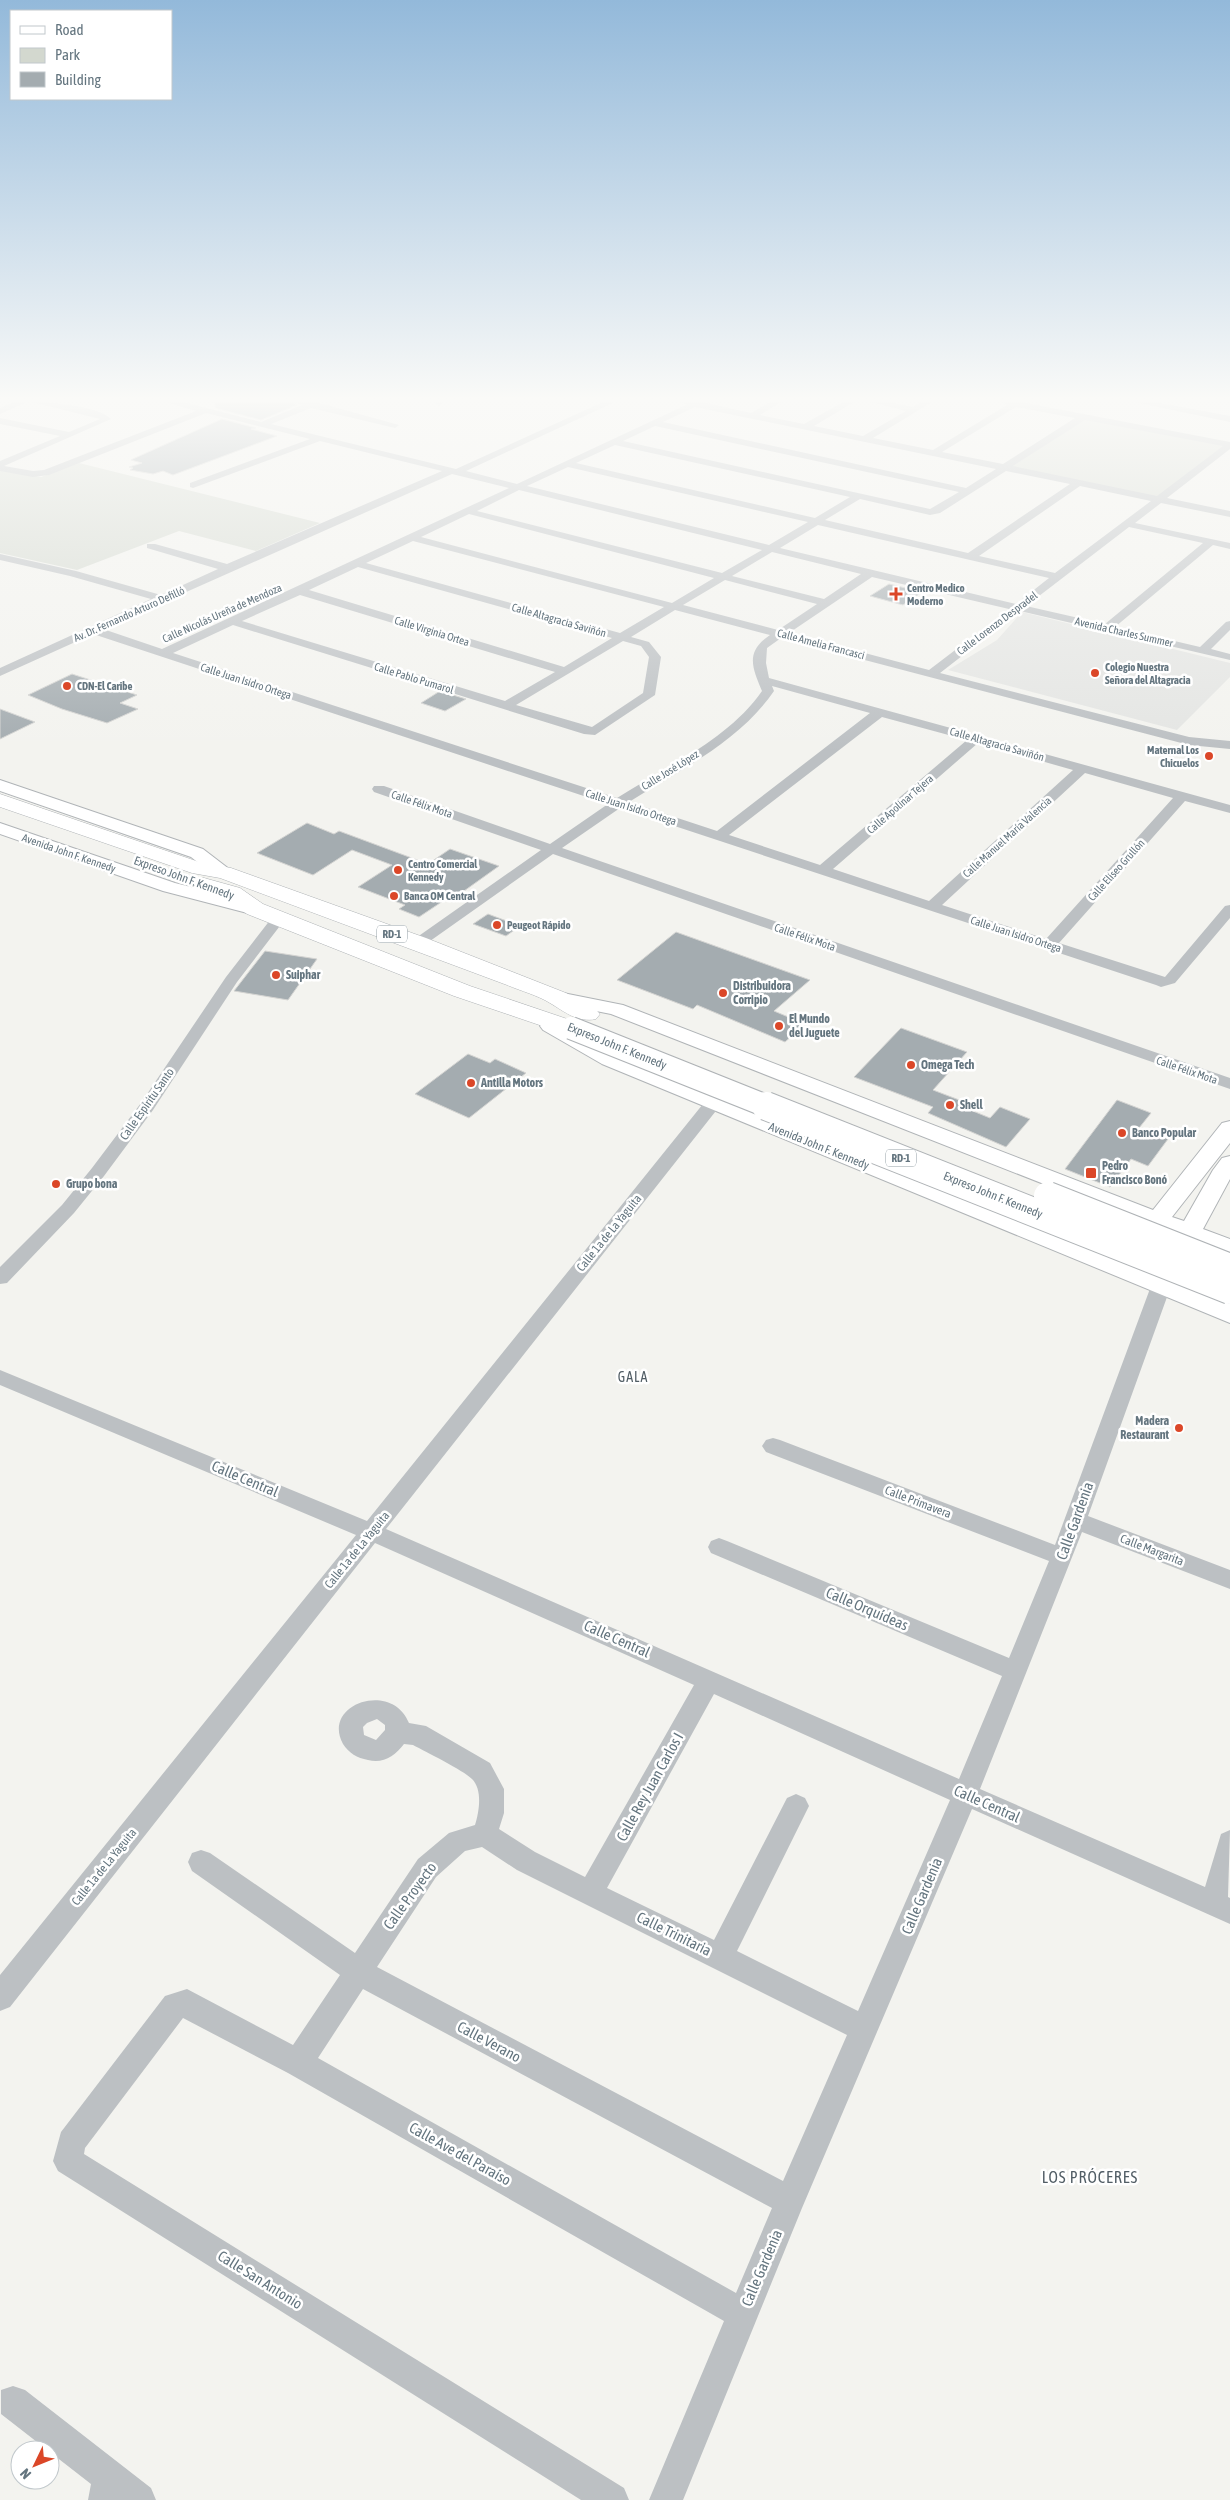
<svg xmlns="http://www.w3.org/2000/svg" width="1230" height="2500" font-family="'Asap Condensed',sans-serif">
	<style>
		.built { fill: #e4e5e3 }
		.green { fill: #d3d8cf }
		.building { fill: #a4acb0; stroke: #d4d4d2 }
		.lines { fill: none; stroke-linecap: round; stroke-linejoin: round }
		.major-casing { stroke: #b0b4b7; stroke-width: 2 }
		.highway-casing { stroke: #afb3b6; stroke-width: 1 }
		.minor { fill: #bcc0c3; fill-rule: evenodd }
		.major { fill: #fff; fill-rule: evenodd }
		.highway { fill: #fff; fill-rule: evenodd }
		.highway-bridge-far1-casing { stroke: #afb3b6; stroke-width: 24; stroke-linecap: butt }
		.highway-bridge-casing { stroke: #afb3b6; stroke-width: 30; stroke-linecap: butt }
		.highway-bridge-far1 { stroke: #fff; stroke-width: 22 }
		.highway-bridge { stroke: #fff; stroke-width: 28 }
		.poi-dot { fill: #db4728; stroke: #fff; stroke-width: 2 }
		.labels { text-anchor: middle; stroke-width: 5; stroke-linejoin: round; paint-order: stroke }
		.far-poi-label { font-size: 11px; font-weight: bold; fill: #64757f; stroke: #fff; text-anchor: start }
		.far-street-label { font-size: 11px; fill: #64757f; stroke: #fff }
		.shield { fill: #fff; stroke: #929ea5; stroke-width: 1 }
		.shield-label { font-size: 11px; font-weight: bold; fill: #64757f }
		.street-label { font-size: 12px; fill: #64757f; stroke: #fff }
		.poi-label { font-size: 12px; font-weight: bold; fill: #64757f; stroke: #fff; text-anchor: start }
		.neighbourhood-label { font-size: 14px; letter-spacing: 1px; fill: #515d65; stroke: #fff }
		.near-street-label { font-size: 15px; fill: #64757f; stroke: #fff }
		.near-neighbourhood-label { font-size: 16px; letter-spacing: 1px; fill: #515d65; stroke: #fff }
	</style>
	<rect width="100%" height="100%" fill="#f3f3ef"/>
	<polygon class="built" points="1022,612 1230,663 1230,677 1177,730 948,670 997,640"/>
	<g class="green">
		<polygon points="1085,419 1226,446 1161,498 1011,467"/>
		<polygon points="79,463 320,523 256,551 179,531 77,570 0,553 0,469 41,477"/>
	</g>
	<g class="building">
		<polygon points="215,402 292,402 297,405 261,420 215,408"/>
		<polygon points="222,419 256,428 251,429 277,436 173,475 163,471 153,474 130,470 133,468 129,467 142,463 131,460 135,458"/>
		<polygon points="889,584 922,592 903,605 870,596"/>
		<polygon points="72,674 137,695 120,703 138,709 107,723 62,709 28,695"/>
		<polygon points="440,691 466,699 445,711 421,703"/>
		<polygon points="0,709 35,722 0,739"/>
		<polygon points="307,823 334,834 339,831 428,864 450,849 499,866 450,901 446,899 419,917 399,909 405,905 358,887 392,865 352,850 313,875 257,853"/>
		<polygon points="488,914 520,926 506,936 473,924"/>
		<polygon points="676,932 810,980 774,1011 805,1024 785,1042 697,1005 693,1009 617,980"/>
		<polygon points="265,951 317,959 288,1000 234,991"/>
		<polygon points="901,1028 967,1052 933,1090 967,1103 963,1107 990,1118 1000,1107 1030,1119 1006,1147 928,1113 933,1107 854,1077"/>
		<polygon points="468,1054 490,1063 495,1059 526,1073 469,1118 415,1094"/>
		<polygon points="1117,1100 1151,1113 1139,1128 1168,1139 1148,1166 1131,1159 1110,1187 1065,1169"/>
	</g>
	<g class="lines">
		<defs>
			<g id="major">
				<path d="M0,780l203,69 30,23 -3,4c-14,4 -28,-11 -39,-19l-191,-66z"/>
				<polygon points="0,823 175,883 262,905 264,909 262,913 255,915 163,891 0,834"/>
				<path d="M558,992l65,13 530,205 69,-87 8,-2v22l-58,74 12,4 29,-51 9,-12 8,-2v23l-27,50 27,10v17l-35,-13 -5,9 -8,2 -8,-2 -4,-6 6,-10 -14,-6c-7,9 -12,10 -22,7l-4,-5 7,-9 -532,-209 -60,-12 -3,-4 3,-4z"/>
				<polygon points="550,1020 557,1022 616,1056 1230,1304 1230,1323 602,1064 543,1030 540,1026 543,1022"/>
			</g>
			<g id="highway">
				<path d="M0,794l202,69 29,5 195,70 140,55c10,7 28,13 34,21l-4,5c-18,4 -31,-7 -46,-16 -13,-8 -29,-12 -43,-18l-287,-107 -28,-5 -192,-66z"/>
				<polygon points="204,878 240,888 263,904 470,986 579,1023 583,1028 579,1033 571,1035 563,1033 454,996 247,914 224,898 197,888 193,884 197,880"/>
			</g>
		</defs>
		<use href="#major" class="major-casing"/>
		<use href="#highway" class="highway-casing"/>
		<g class="minor">
			<polygon points="14,402 27,402 0,414 0,408"/>
			<path d="M32,402c19,0 66,4 79,17l-107,47 29,5 11,-1 152,-59 -30,-9h17l78,20 41,-17 -8,-3h22l83,23 -4,3 -84,-20 -40,16 185,45 147,-67h12l-149,69 51,13 169,-79 -4,-3h20l49,11 19,-11h11l-21,13 44,9 39,-22h11l-40,24 49,10 43,-25 -35,-9h19l23,5 8,-5h11l-59,36 60,12 74,-45 -6,-3h20l209,40v7l-63,49 63,13v6l-69,-14 -26,20 95,20v6l-17,-4 -98,82 85,20 26,-25 4,-1v9l-19,19 19,5v6l-210,-49 -80,62 249,64 41,4v8l-41,-4 -408,-107 -14,10 -1,15 3,15 461,127v8l-45,-12 -126,142 106,34 60,-71 5,-1v13l-55,65 -14,4 -5,-2 -536,-177 -58,40 668,230v11l-677,-235 -130,92h-10l-3,-3 3,-3 128,-90 -167,-58 -2,-3 2,-3h10l166,58 58,-40 -515,-170 -93,42v-8l151,-69 -81,-23 -70,-16v-6l76,17 85,24 57,-26 -71,-21v-4h8l72,20 215,-93 -122,-30 -127,47 -3,-1v-4l120,-44 -104,-26 -157,62 -16,2 -33,-6v-10l60,-25 -60,-12v-6l69,14 31,-13zM695,407l301,62 -30,19 -303,-66zM1016,407l59,11 -72,46 -61,-12zM1085,420l138,26 -66,50 -144,-30zM655,426l304,66 -29,17 -307,-68zM615,445l235,52 -35,21 -239,-55zM568,467l240,55 -39,23 -242,-59zM1006,471l64,13 -102,69 -143,-33 35,-21 70,16 10,-2zM452,474l57,14 -347,161 -59,-20zM1080,486l71,15 -96,72 -76,-17zM519,490l243,60 -40,23 -245,-62zM469,514l245,64 -42,25 -251,-66zM818,525l231,53 -33,26 -236,-56zM1129,527l74,16 -98,81 -79,-18zM413,541l251,66 -44,26 -254,-70zM772,552l89,22 -37,25 -92,-23zM358,567l254,71 -48,29 -255,-77zM872,577l137,32 -80,61 -140,-37zM725,580l92,24 -39,26 -95,-25zM300,595l255,77 -50,29 -263,-80zM675,610l95,25c-25,17 -18,32 -8,56 -34,49 -96,76 -145,107l-444,-145 60,-28 351,109 11,1 60,-40 6,-38 -12,-15 -18,-5zM623,641l18,5 8,11 -6,36 -51,34 -76,-22zM772,686l98,27 -153,118 -88,-29c51,-32 110,-60 145,-111zM882,717l85,23 -147,125 -91,-30zM978,743l95,27 -144,131 -96,-32zM1085,773l88,25 -127,141 -104,-34z"/>
			<polygon points="434,402 443,402 443,403 439,406"/>
			<polygon points="1134,402 1155,402 1230,416 1230,422"/>
			<polygon points="279,914 286,918 237,982 153,1110 104,1176 74,1213 7,1283 0,1284 0,1267 62,1205 92,1168 141,1103 226,977 274,915"/>
			<path d="M713,1098l6,1 2,4 -2,4 -333,422 573,250 43,-103 -291,-123 -3,-6 3,-6 8,-3 8,3 282,117 40,-97 -283,-109 -4,-6 4,-6 7,-2 7,2 275,105 96,-259 3,-5 7,-2 7,2 3,5 -83,230 142,54v19l-148,-57 -102,257 225,98 16,-53 9,-4 -2,67 2,1v26l-258,-115 -170,399 -119,292h-34l75,-179 -436,-248 -105,-55 -98,130 -1,6 540,334 5,12h-48l-523,-329 -5,-10 8,-29 104,-136 22,-7 106,56 47,-70 -148,-104 -4,-9 4,-9 9,-3 9,3 145,100 63,-94 31,-26 26,-8c4,-13 8,-35 -3,-46 -9,-9 -46,-27 -59,-34l-9,-1c-9,12 -21,20 -36,16 -11,-2 -19,-7 -25,-16 -22,-40 49,-64 66,-21l17,3 64,37 14,26v24l-5,16 36,23 50,25 109,-192 -319,-142 -365,464 -10,4v-36l356,-440 -356,-150v-15l367,151 340,-422zM714,1694l236,106 -92,211 -121,-60 72,-145 -4,-8 -9,-4 -9,4 -73,142 -107,-52zM377,1719l8,6v5l-9,10 -12,-5 -1,-8 4,-4zM482,1847l35,23 330,165 -64,146 -406,-214 59,-90 29,-26zM363,1989l409,219 -36,85 -418,-235z"/>
			<polygon points="13,2386 25,2390 151,2488 156,2500 88,2500 91,2484 1,2414 1,2390"/>
		</g>
		<use href="#major" class="major"/>
		<use href="#highway" class="highway"/>
		<defs>
			<polyline id="highway-bridge-far1" points="571,1028 769,1107"/>
			<g id="highway-bridge">
				<polyline points="766,1106 1230,1290"/>
				<polyline points="1048,1196 1230,1268"/>
			</g>
		</defs>
		<use href="#highway-bridge-far1" class="highway-bridge-far1-casing"/>
		<use href="#highway-bridge" class="highway-bridge-casing"/>
		<use href="#highway-bridge-far1" class="highway-bridge-far1"/>
		<use href="#highway-bridge" class="highway-bridge"/>
	</g>
	<linearGradient id="sky" x2="0" y2="1"><stop stop-color="#93b9da"/><stop offset="0.53" stop-color="#fafaf8"/><stop offset="1" stop-color="#fafaf8" stop-opacity="0"/></linearGradient>
	<rect width="1230" height="752" fill="url(#sky)"/>
	<g class="poi-dot">
		<path d="M893.5 586.5h5v5h5v5h-5v5h-5v-5h-5v-5h5z"/>
		<circle cx="1095" cy="673" r="5"/>
		<circle cx="67" cy="686" r="5"/>
		<circle cx="1209" cy="756" r="5"/>
		<circle cx="398" cy="870" r="5"/>
		<circle cx="394" cy="896" r="5"/>
		<circle cx="497" cy="925" r="5"/>
		<circle cx="276" cy="975" r="5"/>
		<circle cx="723" cy="993" r="5"/>
		<circle cx="779" cy="1026" r="5"/>
		<circle cx="911" cy="1065" r="5"/>
		<circle cx="471" cy="1083" r="5"/>
		<circle cx="950" cy="1105" r="5"/>
		<circle cx="1122" cy="1133" r="5"/>
		<rect x="1085" y="1167" width="12" height="12" rx="2.5"/>
		<circle cx="56" cy="1184" r="5"/>
		<circle cx="1179" cy="1428" r="5"/>
	</g>
	<g class="labels">
		<g class="far-poi-label">
			<text x="907" y="592">Centro Medico<tspan x="907" dy="13">Moderno</tspan></text>
			<text x="1105" y="671">Colegio Nuestra<tspan x="1105" dy="13">Señora del Altagracia</tspan></text>
			<text x="77" y="690">CDN-El Caribe</text>
			<text x="1199" y="754" text-anchor="end">Maternal Los<tspan x="1199" dy="13">Chicuelos</tspan></text>
			<text x="408" y="868">Centro Comercial<tspan x="408" dy="13">Kennedy</tspan></text>
			<text x="404" y="900">Banca OM Central</text>
			<text x="507" y="929">Peugeot Rápido</text>
		</g>
		<g class="far-street-label">
			<text transform="translate(222 613) rotate(-24)" y="4">Calle Nicolás Ureña de Mendoza</text>
			<text transform="translate(129 614) rotate(-24)" y="4">Av. Dr. Fernando Arturo Defilló</text>
			<text transform="translate(559 620) rotate(16)" y="4">Calle Altagracia Saviñón</text>
			<text transform="translate(997 623) rotate(-37)" y="4">Calle Lorenzo Despradel</text>
			<text transform="translate(432 631) rotate(17)" y="4">Calle Virginia Ortea</text>
			<text transform="translate(1124 632) rotate(13)" y="4">Avenida Charles Summer</text>
			<text transform="translate(821 644) rotate(15)" y="4">Calle Amelia Francasci</text>
			<text transform="translate(414 678) rotate(17)" y="4">Calle Pablo Pumarol</text>
			<text transform="translate(246 681) rotate(18)" y="4">Calle Juan Isidro Ortega</text>
			<text transform="translate(997 744) rotate(16)" y="4">Calle Altagracia Saviñón</text>
			<text transform="translate(670 770) rotate(-32)" y="4">Calle José López</text>
			<text transform="translate(422 804) rotate(19)" y="4">Calle Félix Mota</text>
			<text transform="translate(900 804) rotate(-41)" y="4">Calle Apolinar Tejera</text>
			<text transform="translate(631 807) rotate(18)" y="4">Calle Juan Isidro Ortega</text>
			<text transform="translate(1007 837) rotate(-42)" y="4">Calle Manuel María Valencia</text>
			<text transform="translate(69 853) rotate(19)" y="4">Avenida John F. Kennedy</text>
			<text transform="translate(1116 870) rotate(-48)" y="4">Calle Eliseo Grullón</text>
			<text transform="translate(1016 934) rotate(18)" y="4">Calle Juan Isidro Ortega</text>
			<text transform="translate(805 937) rotate(19)" y="4">Calle Félix Mota</text>
			<text transform="translate(1187 1070) rotate(19)" y="4">Calle Félix Mota</text>
		</g>
		<g class="shield">
			<rect x="377" y="925.5" width="30" height="17" rx="4"/>
			<rect x="886" y="1149.5" width="30" height="17" rx="4"/>
		</g>
		<g class="shield-label">
			<text x="392" y="938">RD-1</text>
			<text x="901" y="1162">RD-1</text>
		</g>
		<g class="street-label">
			<text transform="translate(184 878) rotate(20)" y="4">Expreso John F. Kennedy</text>
			<text transform="translate(617 1046) rotate(22)" y="4">Expreso John F. Kennedy</text>
			<text transform="translate(147 1104) rotate(-55)" y="4">Calle Espíritu Santo</text>
			<text transform="translate(819 1146) rotate(22)" y="4">Avenida John F. Kennedy</text>
			<text transform="translate(993 1195) rotate(22)" y="4">Expreso John F. Kennedy</text>
			<text transform="translate(609 1233) rotate(-51)" y="4">Calle 1a de La Yaguita</text>
			<text transform="translate(918 1502) rotate(21)" y="4">Calle Primavera</text>
			<text transform="translate(357 1550) rotate(-51)" y="4">Calle 1a de La Yaguita</text>
			<text transform="translate(1152 1550) rotate(21)" y="4">Calle Margarita</text>
			<text transform="translate(104 1867) rotate(-51)" y="4">Calle 1a de La Yaguita</text>
		</g>
		<g class="poi-label">
			<text x="286" y="979">Suiphar</text>
			<text x="733" y="990">Distribuidora<tspan x="733" dy="14">Corripio</tspan></text>
			<text x="789" y="1023">El Mundo<tspan x="789" dy="14">del Juguete</tspan></text>
			<text x="921" y="1069">Omega Tech</text>
			<text x="481" y="1087">Antilla Motors</text>
			<text x="960" y="1109">Shell</text>
			<text x="1132" y="1137">Banco Popular</text>
			<text x="1102" y="1170">Pedro<tspan x="1102" dy="14">Francisco Bonó</tspan></text>
			<text x="66" y="1188">Grupo bona</text>
			<text x="1169" y="1425" text-anchor="end">Madera<tspan x="1169" dy="14">Restaurant</tspan></text>
		</g>
		<g class="neighbourhood-label">
			<text x="633" y="1382">GALA</text>
		</g>
		<g class="near-street-label">
			<text transform="translate(245 1479) rotate(23)" y="5">Calle Central</text>
			<text transform="translate(1075 1521) rotate(-70)" y="5">Calle Gardenia</text>
			<text transform="translate(867 1609) rotate(23)" y="5">Calle Orquídeas</text>
			<text transform="translate(617 1639) rotate(24)" y="5">Calle Central</text>
			<text transform="translate(650 1787) rotate(-61)" y="5">Calle Rey Juan Carlos I</text>
			<text transform="translate(987 1804) rotate(24)" y="5">Calle Central</text>
			<text transform="translate(410 1896) rotate(-54)" y="5">Calle Proyecto</text>
			<text transform="translate(922 1896) rotate(-67)" y="5">Calle Gardenia</text>
			<text transform="translate(674 1934) rotate(26)" y="5">Calle Trinitaria</text>
			<text transform="translate(489 2042) rotate(28)" y="5">Calle Verano</text>
			<text transform="translate(460 2154) rotate(29)" y="5">Calle Ave del Paraíso</text>
			<text transform="translate(762 2268) rotate(-67)" y="5">Calle Gardenia</text>
			<text transform="translate(260 2280) rotate(32)" y="5">Calle San Antonio</text>
		</g>
		<g class="near-neighbourhood-label">
			<text x="1090" y="2183">LOS PRÓCERES</text>
		</g>
	</g>
	<rect x="10" y="10" width="162" height="90" fill="#ffffff" stroke="#c1c8cc"/>
	<rect x="20" y="26" width="25" height="8" fill="#ffffff" stroke="#c1c8cc"/>
	<text x="55" y="35" font-size="15" fill="#64757f">Road</text>
	<rect x="20" y="48" width="25" height="15" fill="#d3d8cf" stroke="#c1c8cc"/>
	<text x="55" y="60" font-size="15" fill="#64757f">Park</text>
	<rect x="20" y="72" width="25" height="15" fill="#a4acb0" stroke="#c1c8cc"/>
	<text x="55" y="85" font-size="15" fill="#64757f">Building</text>
	<g transform="translate(35 2465) rotate(227)"><circle r="24" fill="#ffffff" stroke="#c1c8cc"/>
	<path d="M0-4L9 19L0 12L-9 19Z" fill="#db4728"/>
	<text y="-8" font-size="14" font-weight="bold" text-anchor="middle" fill="#64757f">N</text>
	</g>
</svg>
